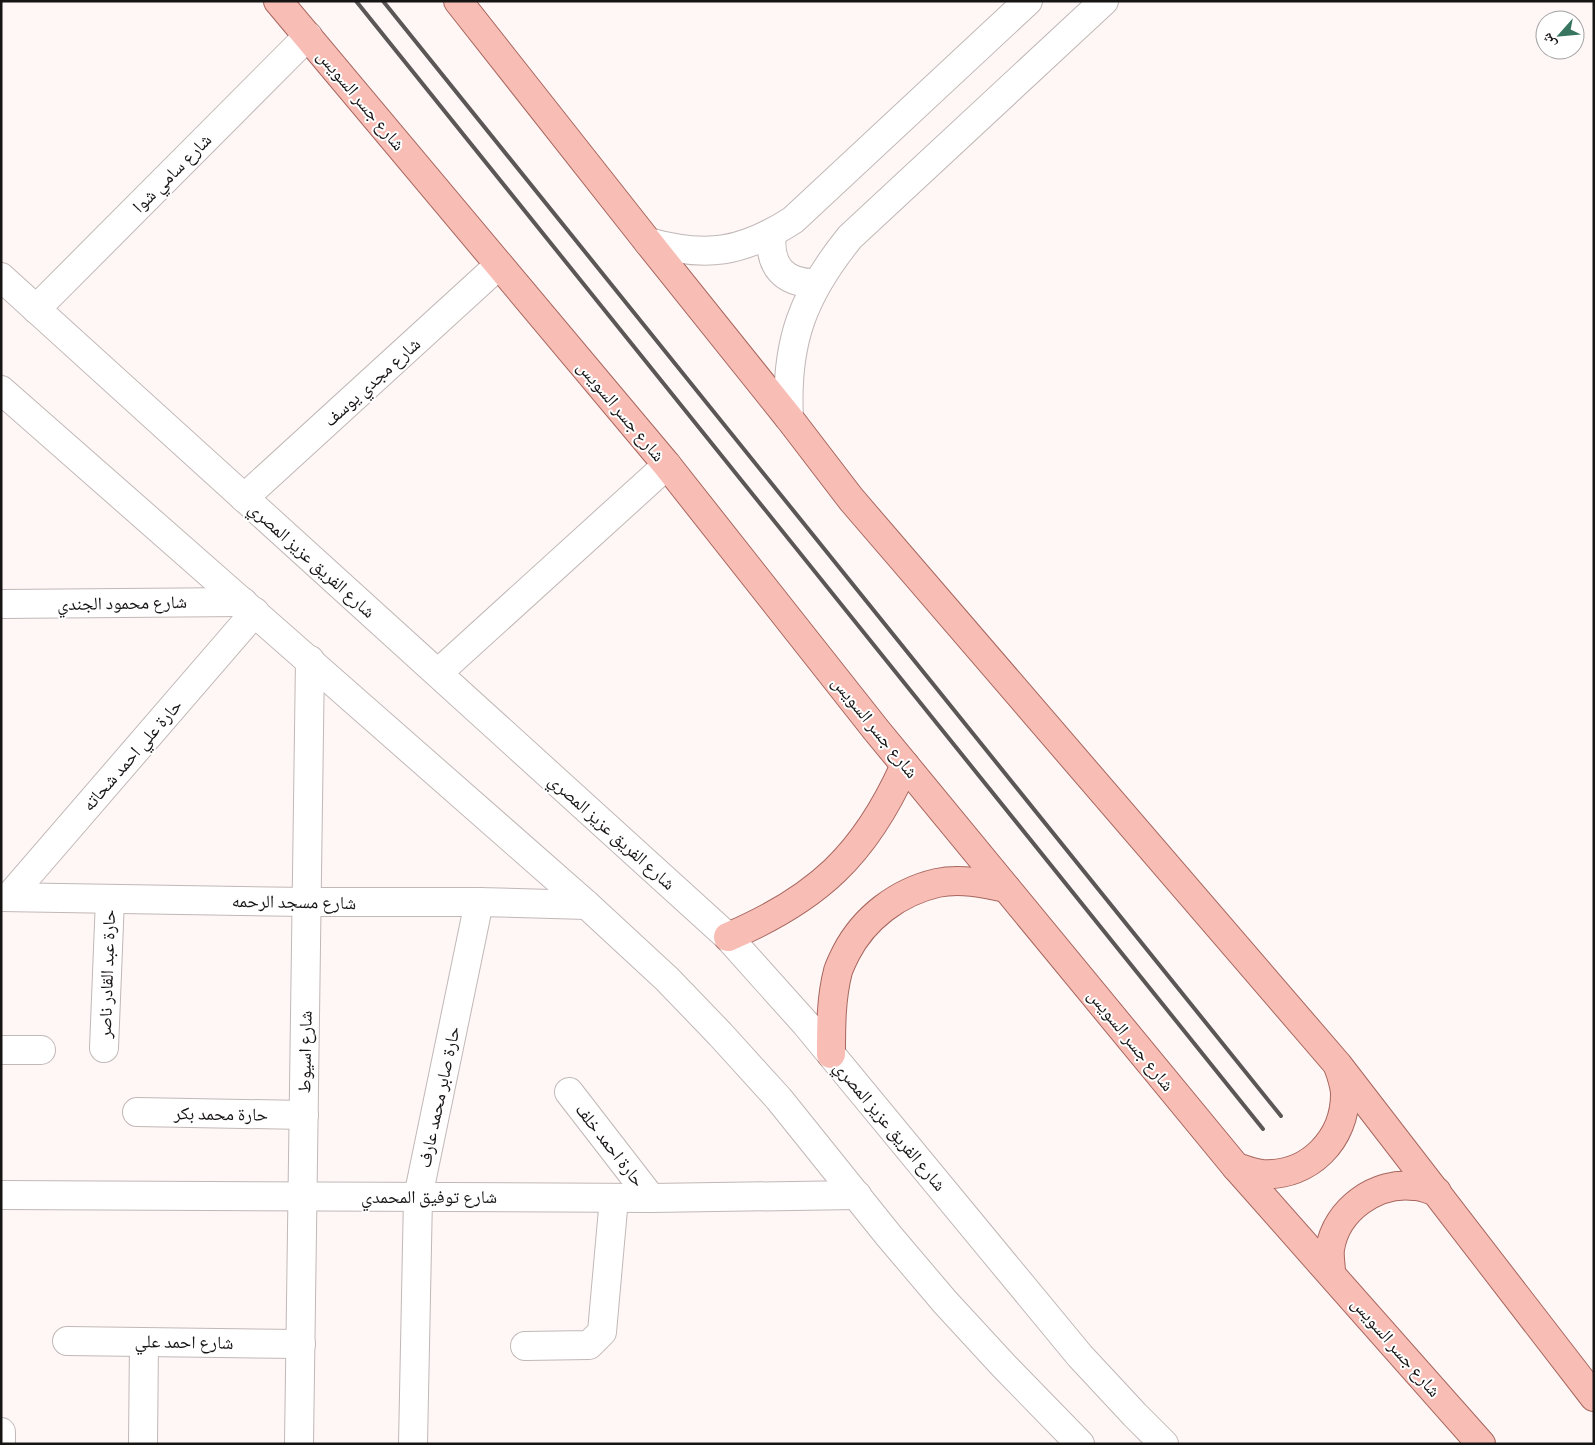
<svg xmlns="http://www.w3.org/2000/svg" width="1595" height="1445" font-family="Barlow,'Noto Naskh Arabic',sans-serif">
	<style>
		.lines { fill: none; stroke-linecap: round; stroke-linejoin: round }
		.minor-casing { stroke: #c1b8b7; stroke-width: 30 }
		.major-casing { stroke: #a7665e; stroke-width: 30 }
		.minor { stroke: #fff; stroke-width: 28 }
		.major { stroke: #f8beb6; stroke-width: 28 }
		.rail { stroke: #5b5757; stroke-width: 4 }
		.labels { text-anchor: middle; stroke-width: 4; stroke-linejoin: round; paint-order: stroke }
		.street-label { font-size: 18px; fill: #171414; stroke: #fff }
	</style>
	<rect width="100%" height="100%" fill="#fef7f6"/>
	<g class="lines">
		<defs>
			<g id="minor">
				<path d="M772,233c-4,33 12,51 45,50"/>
				<path d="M648,242c58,16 94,11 145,-22l235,-219"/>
				<polyline points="1,277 728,937 806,1024 1080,1356 1135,1415 1164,1444"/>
				<polyline points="36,309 308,36"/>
				<polyline points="1,390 587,905 667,979 720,1034 779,1099 889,1236 945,1302 1004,1366 1080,1444"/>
				<path d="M789,418c-4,-76 14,-123 61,-181l254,-236"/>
				<polyline points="244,498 499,265"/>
				<polyline points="1,604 243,602"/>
				<polyline points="438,673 667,465"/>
				<polyline points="1,897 307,902 479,902 587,905"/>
				<polyline points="9,897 255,612"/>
				<polyline points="104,1048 110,899"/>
				<polyline points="1,1050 41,1050"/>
				<polyline points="569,1092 651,1198"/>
				<polyline points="137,1112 304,1115"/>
				<polyline points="1,1195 651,1198 857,1195"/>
				<polyline points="67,1341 301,1344"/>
				<polyline points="525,1346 589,1345 602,1332 614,1198"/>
				<polyline points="1,1432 1,1444"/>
				<polyline points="143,1444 144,1342"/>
				<polyline points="299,1444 310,660"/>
				<polyline points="413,1444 418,1197 479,902"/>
			</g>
			<g id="major">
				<polyline points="278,1 667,465 877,731 1236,1167 1481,1444"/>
				<polyline points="458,1 648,242 789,418 851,499 1338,1065 1594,1397"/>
				<path d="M728,937c89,-38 137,-82 177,-172"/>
				<path d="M831,1054c0,-28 0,-56 7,-83 2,-6 5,-12 8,-18 18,-35 52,-61 91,-70 23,-5 46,0 69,5"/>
				<path d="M1236,1167c8,2 17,6 26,7 47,3 84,-35 83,-82 -1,-8 -4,-18 -7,-26"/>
				<path d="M1331,1272c0,-7 -2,-15 -1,-23 6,-39 46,-68 85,-63 7,0 15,4 22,6"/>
			</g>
		</defs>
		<use href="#minor" class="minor-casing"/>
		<use href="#major" class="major-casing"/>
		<use href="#minor" class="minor"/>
		<use href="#major" class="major"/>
		<g class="rail">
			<polyline points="356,1 1263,1129"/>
			<polyline points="383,1 1281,1116"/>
		</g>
	</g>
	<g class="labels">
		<g class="street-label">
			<text transform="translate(361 100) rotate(50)" y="6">شارع جسر السويس</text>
			<text transform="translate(172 173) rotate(-45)" y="6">شارع سامي شوا</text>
			<text transform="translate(372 382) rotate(-42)" y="6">شارع مجدي يوسف</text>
			<text transform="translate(621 411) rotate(50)" y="6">شارع جسر السويس</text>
			<text transform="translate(312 560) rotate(42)" y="6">شارع الفريق عزيز المصري</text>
			<text transform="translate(122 603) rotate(-1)" y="6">شارع محمود الجندي</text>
			<text transform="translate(875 727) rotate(51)" y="6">شارع جسر السويس</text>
			<text transform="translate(132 755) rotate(-49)" y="6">حارة علي احمد شحاته</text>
			<text transform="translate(612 832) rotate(42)" y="6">شارع الفريق عزيز المصري</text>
			<text transform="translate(294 902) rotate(1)" y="6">شارع مسجد الرحمه</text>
			<text transform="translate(107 974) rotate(-88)" y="6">حارة عبد القادر ناصر</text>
			<text transform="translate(1131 1040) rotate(51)" y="6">شارع جسر السويس</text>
			<text transform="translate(305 1052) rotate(-89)" y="6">شارع اسيوط</text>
			<text transform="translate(439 1097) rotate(-78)" y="6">حارة صابر محمد عارف</text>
			<text transform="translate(221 1114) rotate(1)" y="6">حارة محمد بكر</text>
			<text transform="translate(890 1126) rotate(50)" y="6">شارع الفريق عزيز المصري</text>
			<text transform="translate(610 1145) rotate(52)" y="6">حارة احمد خلف</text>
			<text x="429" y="1203">شارع توفيق المحمدي</text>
			<text transform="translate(184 1342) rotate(1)" y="6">شارع احمد علي</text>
			<text transform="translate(1396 1347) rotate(49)" y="6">شارع جسر السويس</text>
		</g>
	</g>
	<rect width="1595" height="1445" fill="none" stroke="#171414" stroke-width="5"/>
	<g transform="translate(1560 35) rotate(243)"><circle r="24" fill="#ffffff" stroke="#a2a1a1"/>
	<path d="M0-4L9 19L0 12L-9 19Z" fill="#387662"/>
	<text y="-8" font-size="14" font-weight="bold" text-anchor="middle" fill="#171414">ش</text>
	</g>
</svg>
